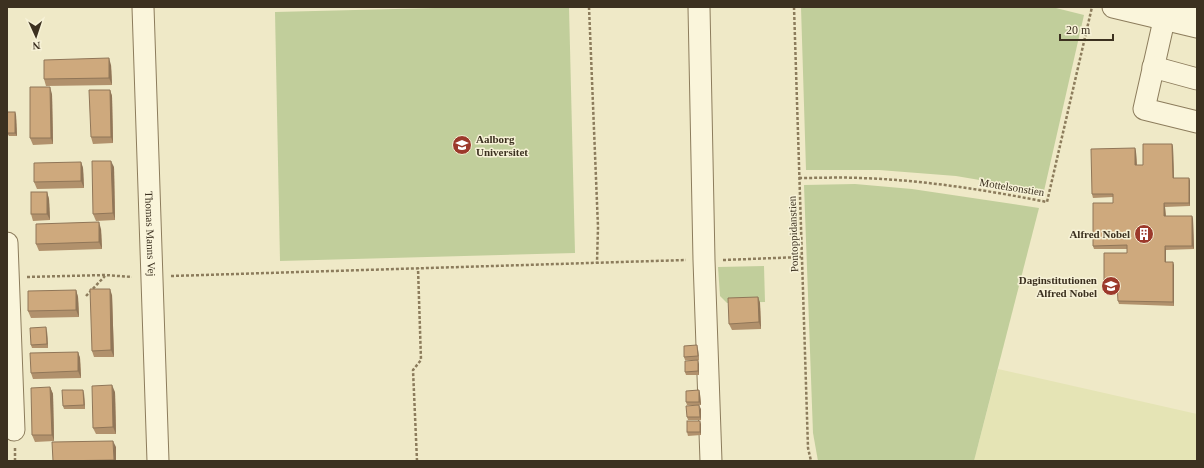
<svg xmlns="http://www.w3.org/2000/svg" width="1204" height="468" font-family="Georgia,serif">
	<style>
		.farmland { fill: #e5e4b5 }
		.green { fill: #c1ce9b }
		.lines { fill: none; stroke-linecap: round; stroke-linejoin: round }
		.minor-casing { stroke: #8c7c5c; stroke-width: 23 }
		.path { stroke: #8c7c5c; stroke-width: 2.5; stroke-dasharray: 3 2; stroke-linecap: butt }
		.minor { stroke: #faf5db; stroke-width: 21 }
		.wall { fill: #b1916c }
		.shaded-wall { fill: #907658 }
		.building { fill: #cea97d; stroke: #907658 }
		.labels { text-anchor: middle; stroke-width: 3; stroke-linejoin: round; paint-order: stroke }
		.poi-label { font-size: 11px; font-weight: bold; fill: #3c3120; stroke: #f7f2d7; text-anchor: end }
		.street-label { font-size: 11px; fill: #3c3120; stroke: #f7f2d7 }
	</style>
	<rect width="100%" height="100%" fill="#efe9c7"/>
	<polygon class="farmland" points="998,369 1197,414 1197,461 974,461"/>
	<g class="green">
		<polygon points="475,7 569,7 575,253 280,261 275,12"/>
		<polygon points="801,7 1052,7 1084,15 1044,191 956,176 879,170 806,170"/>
		<polygon points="855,184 912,189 1039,208 974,461 818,461 813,433 804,185"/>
		<polygon points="764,266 765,302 727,303 720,296 718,267"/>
	</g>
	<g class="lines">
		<defs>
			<g id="minor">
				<path id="s1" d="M143,7l15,454"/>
				<polyline points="699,7 704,260 711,461"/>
				<polyline points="1113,7 1197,27"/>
				<polyline points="1167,7 1144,109 1197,122"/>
				<polyline points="1180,7 1197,11"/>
				<polyline points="1153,67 1197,79"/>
				<polyline points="7,243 14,430"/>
			</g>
		</defs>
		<use href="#minor" class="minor-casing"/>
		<g class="path">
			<polyline points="589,7 598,227 597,263"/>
			<polyline points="794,7 808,448 811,461"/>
			<path d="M799,178c21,0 41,-1 61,0 64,2 125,12 187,24l45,-195"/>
			<polyline points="723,260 802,257"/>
			<polyline points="171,276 686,260"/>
			<polyline points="27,277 105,275 132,277"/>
			<polyline points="86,296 105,276"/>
			<polyline points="15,448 15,461"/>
			<polyline points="417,461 413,370 421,360 418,268"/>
		</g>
		<use href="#minor" class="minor"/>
	</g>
	<g class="wall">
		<polygon points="111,65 112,85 46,86 44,79"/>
		<polygon points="110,90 112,96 113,143 93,144 91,137"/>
		<polygon points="52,94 53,144 33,145 30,138"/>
		<polygon points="15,112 16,115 17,136 9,136 7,133"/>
		<polygon points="1172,144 1173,147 1174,178 1189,178 1190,181 1190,206 1165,207 1166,216 1192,216 1193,219 1194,249 1166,250 1166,262 1174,265 1174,306 1119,304 1118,301 1117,288 1105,289 1104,285 1127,253 1127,249 1094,249 1093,246 1113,203 1113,197 1093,198 1092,194 1135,148 1136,152 1137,165 1143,165"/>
		<polygon points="81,162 83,168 84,188 37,189 34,182"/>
		<polygon points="114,167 115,220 96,221 93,214"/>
		<polygon points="47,192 49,199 50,220 33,221 31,214"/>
		<polygon points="101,229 102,249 39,251 36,244"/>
		<polygon points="76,290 78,297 79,317 31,318 28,311"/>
		<polygon points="112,295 114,357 94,357 92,351"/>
		<polygon points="758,297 760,303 761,329 732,330 729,324"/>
		<polygon points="47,331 48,348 32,348 31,345"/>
		<polygon points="698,349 699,360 685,360 684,357"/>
		<polygon points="78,352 80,358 81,378 33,379 31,373"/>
		<polygon points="699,364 699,375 686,375 685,372"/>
		<polygon points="50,387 53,394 54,441 35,442 32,435"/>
		<polygon points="699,390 700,394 701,405 687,405 686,402"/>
		<polygon points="115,392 116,434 96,434 93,428"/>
		<polygon points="84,393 85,409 64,409 63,406"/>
		<polygon points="701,409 701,420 688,420 687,417"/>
		<polygon points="701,424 701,435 688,436 687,432"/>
	</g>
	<g class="shaded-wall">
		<polygon points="109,58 111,65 112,85 109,78"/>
		<polygon points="50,87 52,94 53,144 51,138"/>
		<polygon points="110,90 112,96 113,143 111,137"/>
		<polygon points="15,112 16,115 17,136 15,133"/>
		<polygon points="1172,144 1173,147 1174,182 1173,178"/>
		<polygon points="1135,148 1136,152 1137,169 1135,165"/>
		<polygon points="111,161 114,167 115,220 113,213"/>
		<polygon points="81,162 83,168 84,188 81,181"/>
		<polygon points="1189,178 1190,181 1190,206 1189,203"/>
		<polygon points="47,192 49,199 50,220 47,214"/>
		<polygon points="1164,203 1165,207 1166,220 1164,216"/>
		<polygon points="1192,216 1193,219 1194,249 1192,246"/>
		<polygon points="99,222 101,229 102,249 99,242"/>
		<polygon points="1165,246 1166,250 1166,265 1165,262"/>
		<polygon points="1173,262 1174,265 1174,306 1173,302"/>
		<polygon points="110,289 112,295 114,357 111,350"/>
		<polygon points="76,290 78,297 79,317 76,310"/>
		<polygon points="758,297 760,303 761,329 759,322"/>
		<polygon points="46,327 47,331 48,348 47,344"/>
		<polygon points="697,345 698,349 699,360 698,356"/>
		<polygon points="78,352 80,358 81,378 78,371"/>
		<polygon points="698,360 699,364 699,375 698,371"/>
		<polygon points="112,385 115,392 116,434 113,427"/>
		<polygon points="50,387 53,394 54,441 52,435"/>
		<polygon points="83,390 84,393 85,409 84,405"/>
		<polygon points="699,390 700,394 701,405 699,402"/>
		<polygon points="699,405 701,409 701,420 700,417"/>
		<polygon points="700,421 701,424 701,435 700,432"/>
		<polygon points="113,441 116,447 116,461 114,461"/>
	</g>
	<g class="building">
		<polygon points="109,58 109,78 44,79 44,60"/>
		<polygon points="30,87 50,87 51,138 30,138"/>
		<polygon points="89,90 110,90 111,137 91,137"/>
		<rect x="7" y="112" width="8" height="21"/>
		<polygon points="1143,144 1172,144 1173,178 1189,178 1189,203 1164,203 1164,216 1192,216 1192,246 1165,246 1165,262 1173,262 1173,302 1118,301 1117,285 1104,285 1104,253 1127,253 1127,245 1093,246 1093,203 1113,203 1113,194 1092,194 1091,149 1135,148 1135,165 1143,165"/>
		<polygon points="92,161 111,161 113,213 93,214"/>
		<polygon points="81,162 81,181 34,182 34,163"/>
		<rect x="31" y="192" width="16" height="22"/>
		<polygon points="99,222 99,242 36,244 36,224"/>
		<polygon points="90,289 110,289 111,350 92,351"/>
		<polygon points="76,290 76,310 28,311 28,291"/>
		<polygon points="758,297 759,322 729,324 728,298"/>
		<polygon points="46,327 47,344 31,345 30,328"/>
		<polygon points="697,345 698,356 684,357 684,346"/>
		<polygon points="78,352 78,371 31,373 30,353"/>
		<polygon points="698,360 698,371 685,372 685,361"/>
		<polygon points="112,385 113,427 93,428 92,386"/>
		<polygon points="50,387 52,435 32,435 31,388"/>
		<polygon points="62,390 83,390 84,405 63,406"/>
		<polygon points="699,390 699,402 686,402 686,391"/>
		<polygon points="699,405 700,417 687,417 686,406"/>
		<rect x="687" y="421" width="13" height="11"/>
		<polygon points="113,441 114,460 53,461 52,442"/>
	</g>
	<defs>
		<symbol id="university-disc" viewBox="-11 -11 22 22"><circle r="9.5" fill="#9c392b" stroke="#f7f2d7"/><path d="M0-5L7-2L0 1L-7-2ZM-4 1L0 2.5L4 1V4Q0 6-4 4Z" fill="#fff"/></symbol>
		<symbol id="building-disc" viewBox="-11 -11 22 22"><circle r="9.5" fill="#9c392b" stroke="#f7f2d7"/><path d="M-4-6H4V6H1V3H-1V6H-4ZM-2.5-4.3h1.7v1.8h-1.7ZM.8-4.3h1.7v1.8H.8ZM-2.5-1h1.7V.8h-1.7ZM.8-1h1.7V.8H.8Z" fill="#fff"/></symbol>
		<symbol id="school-disc" viewBox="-11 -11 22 22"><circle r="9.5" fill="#9c392b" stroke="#f7f2d7"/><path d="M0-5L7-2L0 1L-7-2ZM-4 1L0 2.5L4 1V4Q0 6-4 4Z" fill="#fff"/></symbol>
	</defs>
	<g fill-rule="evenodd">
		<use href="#university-disc" x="451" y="134" width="22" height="22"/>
		<use href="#building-disc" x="1133" y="223" width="22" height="22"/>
		<use href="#school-disc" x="1100" y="275" width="22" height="22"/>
	</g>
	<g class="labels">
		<g class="poi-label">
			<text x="476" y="143" text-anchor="start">Aalborg<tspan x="476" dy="13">Universitet</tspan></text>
			<text x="1130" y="238">Alfred Nobel</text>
			<text x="1097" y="284">Daginstitutionen<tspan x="1097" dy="13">Alfred Nobel</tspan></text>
		</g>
		<g class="street-label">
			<text transform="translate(1012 187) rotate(9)" y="4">Mottelsonstien</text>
			<text dy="4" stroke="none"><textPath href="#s1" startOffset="227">Thomas Manns Vej</textPath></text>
			<text transform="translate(793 234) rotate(-92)" y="4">Pontoppidanstien</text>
		</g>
	</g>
	<rect width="1204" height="468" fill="none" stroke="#3c3120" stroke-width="16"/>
	<g transform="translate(36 36) rotate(177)" stroke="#f7f2d7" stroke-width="3" paint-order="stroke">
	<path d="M0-3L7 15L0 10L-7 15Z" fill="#3c3120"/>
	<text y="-6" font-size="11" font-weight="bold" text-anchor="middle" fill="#3c3120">N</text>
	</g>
	<path d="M1060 34v6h53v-6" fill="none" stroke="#3c3120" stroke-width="2"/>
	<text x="1066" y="34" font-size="12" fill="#3c3120" stroke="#f7f2d7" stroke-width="3" paint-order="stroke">20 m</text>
</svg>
